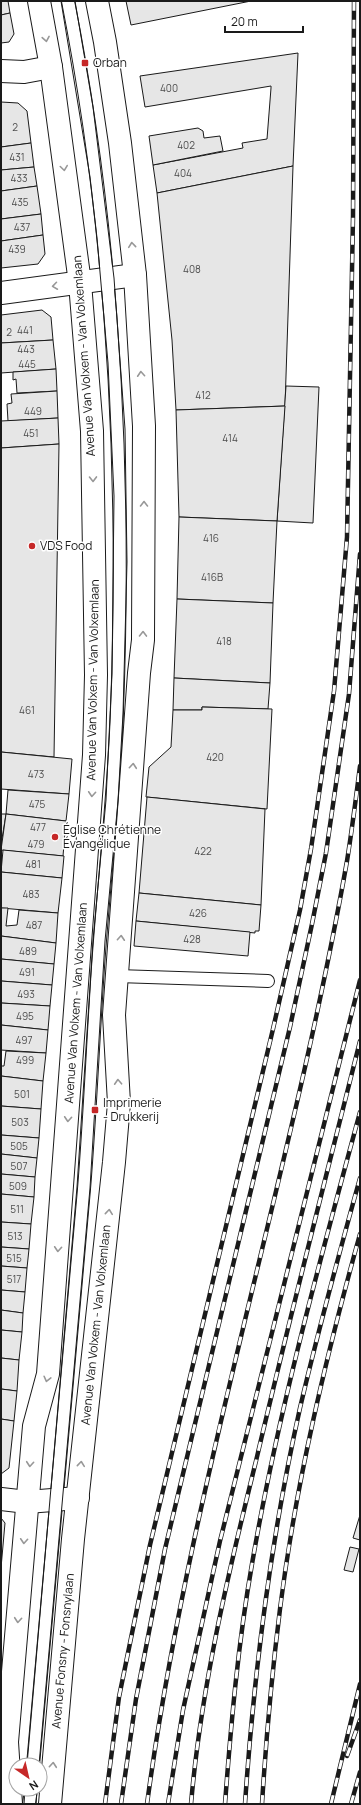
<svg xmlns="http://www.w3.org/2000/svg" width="361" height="1805" font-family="Manrope,sans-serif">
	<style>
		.building { fill: #e6e6e6; stroke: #1a1a1a }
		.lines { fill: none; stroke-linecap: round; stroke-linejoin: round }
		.service-casing { stroke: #1a1a1a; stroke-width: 14 }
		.minor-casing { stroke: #1a1a1a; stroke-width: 24 }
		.secondary-casing { stroke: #1a1a1a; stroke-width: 24 }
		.service { stroke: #fff; stroke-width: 12 }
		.minor { stroke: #fff; stroke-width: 22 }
		.secondary { stroke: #fff; stroke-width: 22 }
		.tram { stroke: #1a1a1a; stroke-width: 1 }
		.rail-casing { stroke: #1a1a1a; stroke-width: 4.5 }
		.rail { stroke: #fff; stroke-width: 3; stroke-dasharray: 9; stroke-linecap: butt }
		.oneway { stroke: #989898 }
		.poi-dot { fill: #c62828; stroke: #fff; stroke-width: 1.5 }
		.labels { text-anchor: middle; stroke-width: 3; stroke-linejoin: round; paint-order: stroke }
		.number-label { font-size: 10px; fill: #4d4d4d }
		.poi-label { font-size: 12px; fill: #1a1a1a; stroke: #fff; text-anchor: start }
		.street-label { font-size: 12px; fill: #1a1a1a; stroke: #fff }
	</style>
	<rect width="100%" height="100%" fill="#fff"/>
	<g class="building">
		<polygon points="1,1 8,1 10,13 1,15"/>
		<polygon points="126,1 251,1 131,25"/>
		<polygon points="10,13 14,34 9,42 1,43 1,15"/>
		<polygon points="298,53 293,166 157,193 153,165 243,148 242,143 267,139 271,88 271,86 145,107 140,76"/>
		<polygon points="1,102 18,103 27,111 31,143 1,147"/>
		<polygon points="198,128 203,131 204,138 220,136 223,151 153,165 149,136"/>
		<polygon points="31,143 34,167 1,170 1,147"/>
		<polygon points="293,166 285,406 176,410 172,340 157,193"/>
		<polygon points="34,167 37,186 1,191 1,170"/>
		<polygon points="37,186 41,214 1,219 1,191"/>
		<polygon points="41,214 43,235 1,241 1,219"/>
		<polygon points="43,235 45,254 38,264 1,268 1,241"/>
		<polygon points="42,310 51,317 53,340 1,343 1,315"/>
		<polygon points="53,340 56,369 1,373 1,343"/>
		<polygon points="56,369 57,391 17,393 16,379 13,380 13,372"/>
		<polygon points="286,386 319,387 313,523 277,521"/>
		<polygon points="57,391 58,418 8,421 7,404 12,403 11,394"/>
		<polygon points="285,406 277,521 179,517 176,410"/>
		<polygon points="58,418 59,444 1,448 1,421"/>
		<polygon points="59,444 54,757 1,752 1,448"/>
		<polygon points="179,517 277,521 273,603 177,599"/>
		<polygon points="177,599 273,603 270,683 174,678"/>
		<polygon points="174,678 270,683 268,709 202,707 202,710 173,710"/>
		<polygon points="202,707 272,709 267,809 146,797 149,767 171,747 173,710 202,710"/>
		<polygon points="1,752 72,759 69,794 1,789"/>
		<polygon points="8,790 69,794 66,821 6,814"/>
		<polygon points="147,797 265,809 261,905 139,893"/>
		<polygon points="1,814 6,814 1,845"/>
		<polygon points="6,814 66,821 63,856 1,850"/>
		<polygon points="3,850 64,856 62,878 1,872"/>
		<polygon points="1,872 62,878 58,913 1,908"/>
		<polygon points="139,893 261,905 259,931 255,931 255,933 136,921"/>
		<polygon points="1,908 8,908 6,926 17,925 19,910 58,913 56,943 1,936"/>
		<polygon points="136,921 250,932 248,956 134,946"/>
		<polygon points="1,936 56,943 54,964 1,959"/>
		<polygon points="1,959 54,964 52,985 1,981"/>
		<polygon points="1,981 52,985 50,1006 1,1003"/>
		<polygon points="1,1003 50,1006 48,1030 1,1025"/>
		<polygon points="1,1025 48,1030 46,1053 1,1050"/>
		<polygon points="6,1051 46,1053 43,1081 1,1076 1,1066 4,1066"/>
		<polygon points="1,1076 43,1081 41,1109 1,1106"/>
		<polygon points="1,1106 41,1109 39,1138 1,1135"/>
		<polygon points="1,1135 39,1138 37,1158 1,1154"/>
		<polygon points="1,1154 37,1158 35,1177 1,1174"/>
		<polygon points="1,1174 35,1177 34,1197 1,1194"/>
		<polygon points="1,1194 34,1197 31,1224 1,1222"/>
		<polygon points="1,1222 31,1224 29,1249 1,1247"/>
		<polygon points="1,1247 29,1249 27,1268 1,1266"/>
		<polygon points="1,1266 27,1268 25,1292 1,1290"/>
		<polygon points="1,1290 25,1292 23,1313 1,1310"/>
		<polygon points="1,1310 23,1313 22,1332 1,1330"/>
		<polygon points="1,1330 22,1332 19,1360 1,1358"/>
		<polygon points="1,1358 19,1360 17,1391 1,1389"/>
		<polygon points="1,1389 17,1391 14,1421 1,1419"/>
		<polygon points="1,1419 14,1421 9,1468 1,1474"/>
		<polygon points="360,1515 360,1540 353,1538"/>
		<polygon points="1,1518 5,1523 1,1568"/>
		<polygon points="350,1547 359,1549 353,1572 344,1570"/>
	</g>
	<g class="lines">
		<defs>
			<g id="service">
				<polyline points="117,976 268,981"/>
				<path d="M33,1765c16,-192 35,-384 51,-576 6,-74 9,-148 14,-222 6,-86 16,-171 19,-257 9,-238 -3,-476 -49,-709"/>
				<polyline points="29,1804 31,1789"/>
			</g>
			<g id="minor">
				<polyline points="1,71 24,72 51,67"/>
				<polyline points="1,293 135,275"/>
				<polyline points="1,1499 27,1502 78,1498"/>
			</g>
			<g id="secondary">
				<polyline points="11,1804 7,1742 34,1426 48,1374 94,755 96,675 92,431 80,283 51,67 39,1"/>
				<polyline points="50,1804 73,1539 114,1162 119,1103 114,1015 139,673 143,640 144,426 135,275 120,143 105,42 97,1"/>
			</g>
		</defs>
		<use href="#service" class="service-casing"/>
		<use href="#minor" class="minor-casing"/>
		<use href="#secondary" class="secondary-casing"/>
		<use href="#service" class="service"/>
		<use href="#minor" class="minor"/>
		<use href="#secondary" class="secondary"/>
		<g class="tram">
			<polyline points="27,1765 77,1187 93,940 106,800 112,674 114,496 108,363 97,238 90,177 61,1"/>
			<polyline points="39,1765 90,1188 105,941 118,801 123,714 127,562 125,429 114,278 93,107 75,1"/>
			<polyline points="24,1804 25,1789"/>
			<polyline points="36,1804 37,1789"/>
		</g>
		<defs>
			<g id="rail">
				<polyline points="347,1756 360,1720"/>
				<polyline points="105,1804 119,1697 150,1545 273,1029 300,910 311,849 334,691 347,537 353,217 354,1"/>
				<polyline points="121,1804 136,1699 165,1549 290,1027 312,924 326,853 349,694 360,554"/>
				<path d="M147,1804c43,-319 144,-626 200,-943 5,-31 9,-63 13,-95"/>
				<polyline points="168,1804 183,1710 220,1541 360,980"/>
				<path d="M191,1804c10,-116 37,-230 65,-343 33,-141 69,-280 104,-420"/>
				<path d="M225,1804c6,-80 13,-160 27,-240 26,-152 68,-303 108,-452"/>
				<path d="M245,1804c9,-133 26,-266 55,-396 18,-77 39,-154 60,-230"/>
				<path d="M262,1804c4,-65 10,-131 18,-195 16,-127 46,-252 80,-375"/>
				<polyline points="331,1804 360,1684"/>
				<polyline points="351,1804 360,1772"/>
			</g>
		</defs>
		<use href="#rail" class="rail-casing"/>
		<use href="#rail" class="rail"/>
	</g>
	<defs><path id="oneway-chevron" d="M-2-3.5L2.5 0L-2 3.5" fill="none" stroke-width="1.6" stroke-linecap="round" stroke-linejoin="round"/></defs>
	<g class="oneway">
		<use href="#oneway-chevron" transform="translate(46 39) rotate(80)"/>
		<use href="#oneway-chevron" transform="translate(64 168) rotate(82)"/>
		<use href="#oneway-chevron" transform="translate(132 245) rotate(-96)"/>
		<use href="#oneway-chevron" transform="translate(55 286) rotate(172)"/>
		<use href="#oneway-chevron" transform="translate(141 374) rotate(-94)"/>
		<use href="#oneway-chevron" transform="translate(93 479) rotate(89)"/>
		<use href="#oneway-chevron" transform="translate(144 504) rotate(-90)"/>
		<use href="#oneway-chevron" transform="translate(143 634) rotate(-89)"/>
		<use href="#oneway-chevron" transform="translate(133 766) rotate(-85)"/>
		<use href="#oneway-chevron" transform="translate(92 794) rotate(94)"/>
		<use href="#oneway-chevron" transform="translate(121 938) rotate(-86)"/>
		<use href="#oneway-chevron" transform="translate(118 1082) rotate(-93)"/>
		<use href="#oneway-chevron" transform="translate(68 1119) rotate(94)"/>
		<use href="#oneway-chevron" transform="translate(109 1212) rotate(-84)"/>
		<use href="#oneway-chevron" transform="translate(58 1249) rotate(94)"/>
		<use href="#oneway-chevron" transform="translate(47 1379) rotate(104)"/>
		<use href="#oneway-chevron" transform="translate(30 1464) rotate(95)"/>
		<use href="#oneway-chevron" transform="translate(81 1464) rotate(-84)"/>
		<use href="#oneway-chevron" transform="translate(24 1541) rotate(94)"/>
		<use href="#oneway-chevron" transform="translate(18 1620) rotate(95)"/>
		<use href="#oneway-chevron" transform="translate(53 1765) rotate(-85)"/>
	</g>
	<g class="poi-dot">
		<rect x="81" y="59" width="8" height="8" rx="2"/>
		<circle cx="32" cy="546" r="4"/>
		<circle cx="55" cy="837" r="4"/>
		<rect x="91" y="1106" width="8" height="8" rx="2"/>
	</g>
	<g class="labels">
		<g class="number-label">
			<text x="169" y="92">400</text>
			<text x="15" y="131">2</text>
			<text x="186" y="149">402</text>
			<text x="17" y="161">431</text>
			<text x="183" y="177">404</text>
			<text x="19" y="182">433</text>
			<text x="20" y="206">435</text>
			<text x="22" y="231">437</text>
			<text x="17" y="253">439</text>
			<text x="192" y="273">408</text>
			<text x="25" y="334">441</text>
			<text x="9" y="336">2</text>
			<text x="26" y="353">443</text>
			<text x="27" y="368">445</text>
			<text x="203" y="399">412</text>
			<text x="33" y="415">449</text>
			<text x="31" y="437">451</text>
			<text x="230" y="442">414</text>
			<text x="211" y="542">416</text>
			<text x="212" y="581">416B</text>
			<text x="224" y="645">418</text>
			<text x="27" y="714">461</text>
			<text x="215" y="761">420</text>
			<text x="36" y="778">473</text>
			<text x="37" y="808">475</text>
			<text x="38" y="831">477</text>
			<text x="36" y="848">479</text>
			<text x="203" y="855">422</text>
			<text x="33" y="868">481</text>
			<text x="31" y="898">483</text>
			<text x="198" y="917">426</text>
			<text x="34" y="929">487</text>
			<text x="192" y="943">428</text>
			<text x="28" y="955">489</text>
			<text x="27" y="976">491</text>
			<text x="26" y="998">493</text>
			<text x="25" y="1020">495</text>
			<text x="24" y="1044">497</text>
			<text x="25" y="1064">499</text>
			<text x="22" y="1098">501</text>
			<text x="20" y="1126">503</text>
			<text x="19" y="1150">505</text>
			<text x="19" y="1170">507</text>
			<text x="18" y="1190">509</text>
			<text x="17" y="1213">511</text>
			<text x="15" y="1240">513</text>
			<text x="14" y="1262">515</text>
			<text x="14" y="1283">517</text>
		</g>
		<g class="poi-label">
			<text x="93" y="67">Orban</text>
			<text x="40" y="550">VDS Food</text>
			<text x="63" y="834">Église Chrétienne<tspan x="63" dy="14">Évangélique</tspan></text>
			<text x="103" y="1107">Imprimerie<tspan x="103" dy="14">- Drukkerij</tspan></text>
		</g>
		<g class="street-label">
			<text transform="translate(84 356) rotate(-94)" y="4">Avenue Van Volxem - Van Volxemlaan</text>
			<text transform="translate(93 680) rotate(-89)" y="4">Avenue Van Volxem - Van Volxemlaan</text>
			<text transform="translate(76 1003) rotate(-86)" y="4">Avenue Van Volxem - Van Volxemlaan</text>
			<text transform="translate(96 1325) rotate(-84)" y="4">Avenue Van Volxem - Van Volxemlaan</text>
			<text transform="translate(63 1651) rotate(-85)" y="4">Avenue Fonsny - Fonsnylaan</text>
		</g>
	</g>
	<rect width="361" height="1805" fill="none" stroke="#1a1a1a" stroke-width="4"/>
	<g transform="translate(28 1777) rotate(146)"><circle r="19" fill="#ffffff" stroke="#a3a3a3"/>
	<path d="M0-3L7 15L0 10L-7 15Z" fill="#c62828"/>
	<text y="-6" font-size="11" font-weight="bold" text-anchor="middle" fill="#1a1a1a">N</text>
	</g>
	<path d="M225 26v6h78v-6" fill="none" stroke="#1a1a1a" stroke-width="2"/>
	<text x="231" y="26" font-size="12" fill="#1a1a1a" stroke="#ffffff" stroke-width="3" paint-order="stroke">20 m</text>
</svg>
